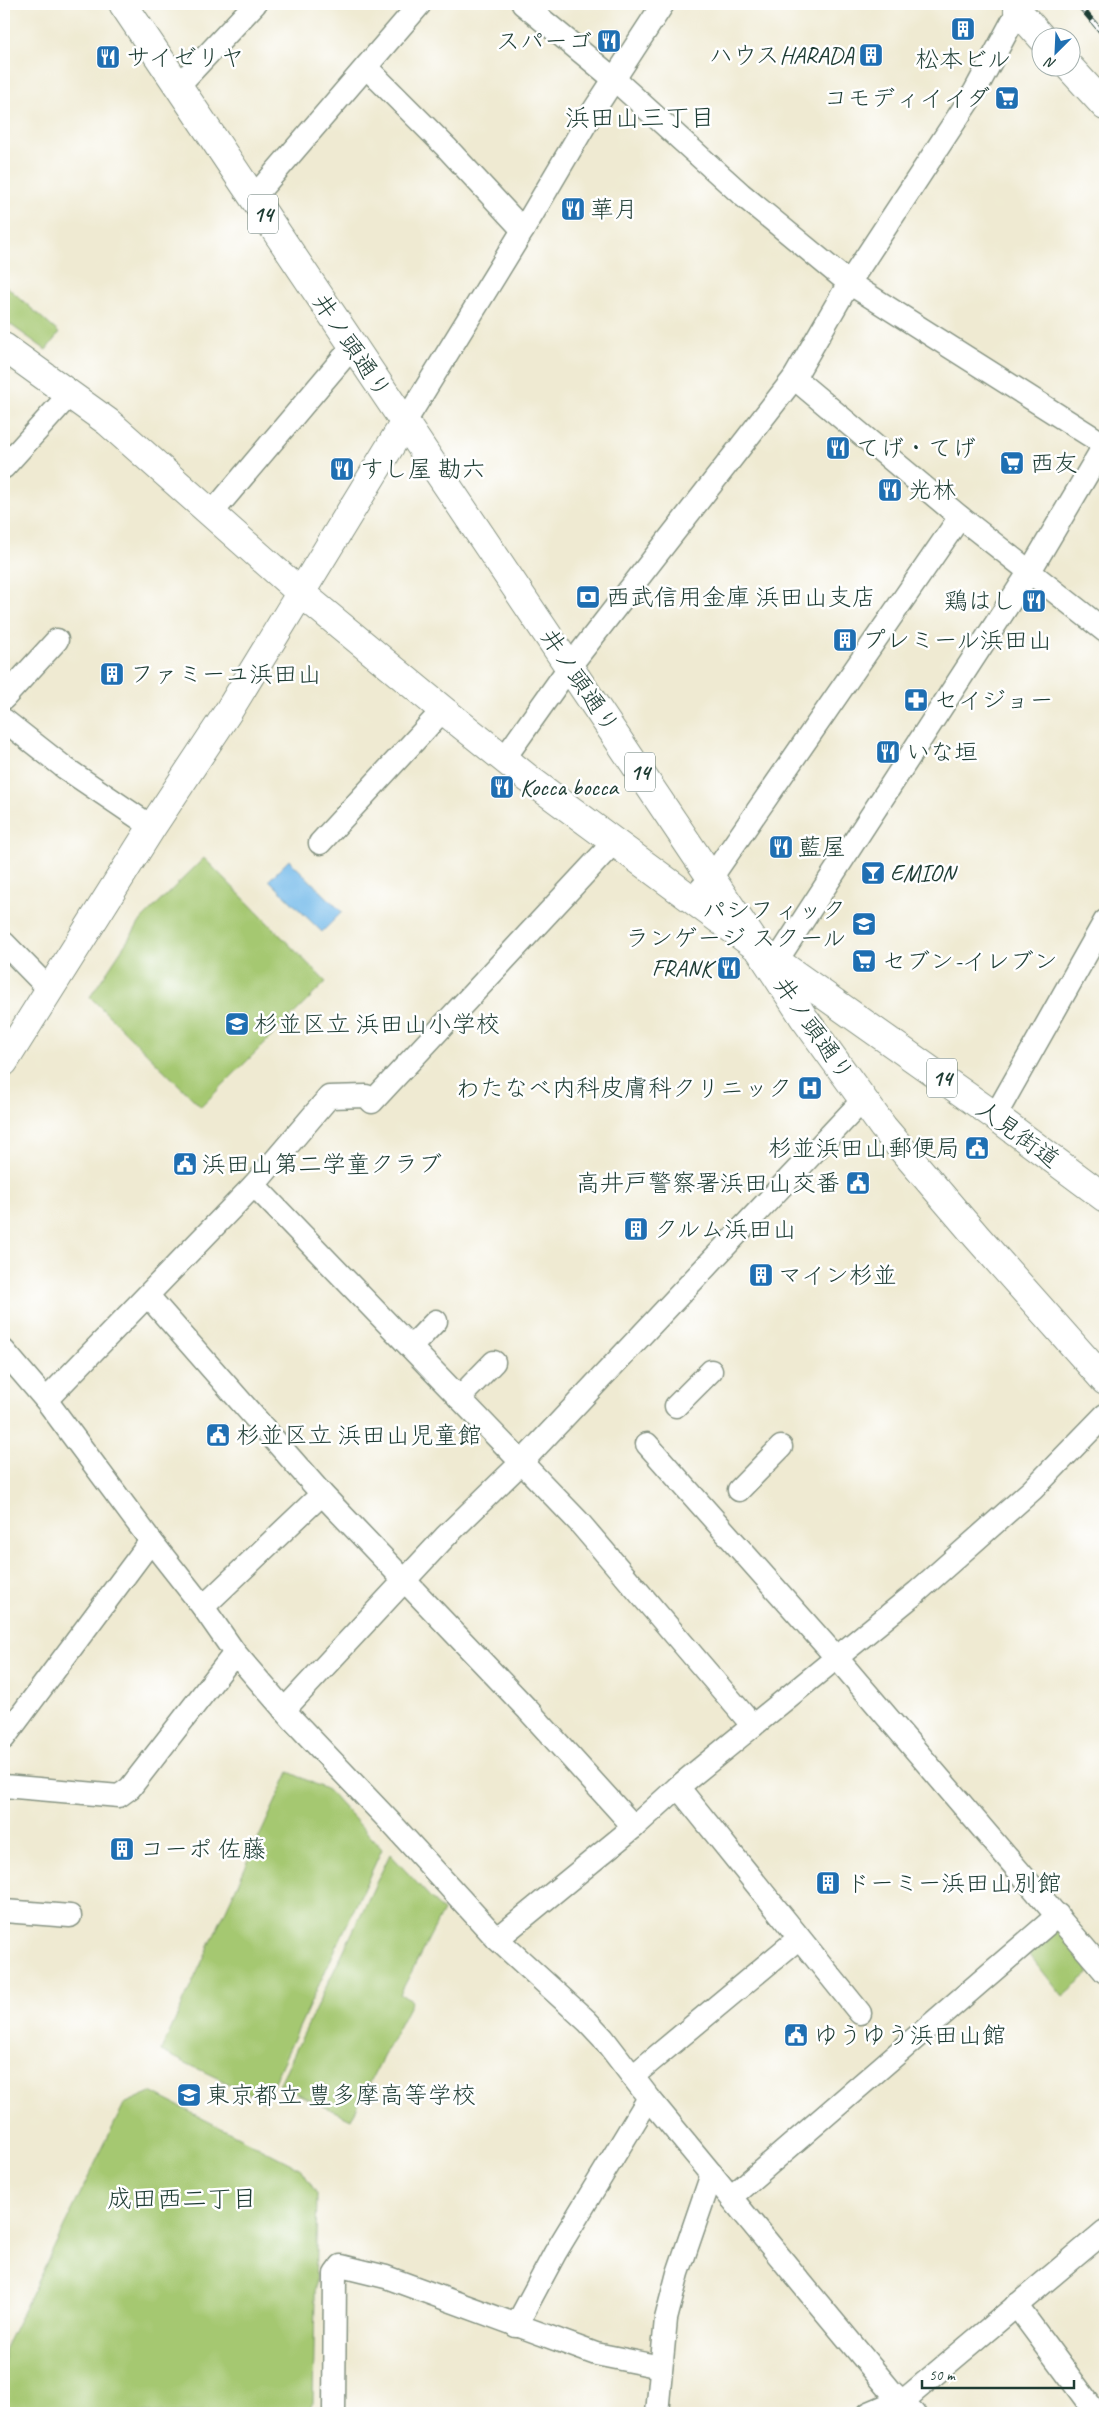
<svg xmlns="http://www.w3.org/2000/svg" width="1109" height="2417" font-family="Caveat,'Klee One',sans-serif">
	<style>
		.green { fill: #a5c871; stroke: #628252 }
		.water { fill: #72b9e9; stroke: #487b8e }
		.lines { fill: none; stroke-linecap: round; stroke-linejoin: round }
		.street-casing { stroke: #879483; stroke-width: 25 }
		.secondary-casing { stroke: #879483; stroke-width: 30 }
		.primary-casing { stroke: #879483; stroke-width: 30 }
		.street { stroke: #fff; stroke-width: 22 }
		.secondary { stroke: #fff; stroke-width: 28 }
		.primary { stroke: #fff; stroke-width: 28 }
		.rail-casing { stroke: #1f3d34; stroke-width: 5.5 }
		.rail { stroke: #fff; stroke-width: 4; stroke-dasharray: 11; stroke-linecap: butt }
		.labels { text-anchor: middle; stroke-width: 5; stroke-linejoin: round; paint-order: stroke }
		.shield { fill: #fff; stroke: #627771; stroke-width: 1 }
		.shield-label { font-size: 22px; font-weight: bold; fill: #1f3d34 }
		.poi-label { font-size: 24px; fill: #1f3d34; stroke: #fff; text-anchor: start }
		.street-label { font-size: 24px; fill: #1f3d34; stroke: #fff }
		.neighbourhood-label { font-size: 25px; fill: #1f3d34; stroke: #fff }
	</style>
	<rect width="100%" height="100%" fill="#fff"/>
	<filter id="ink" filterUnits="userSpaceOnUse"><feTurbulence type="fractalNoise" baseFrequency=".02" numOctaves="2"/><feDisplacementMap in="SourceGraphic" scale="10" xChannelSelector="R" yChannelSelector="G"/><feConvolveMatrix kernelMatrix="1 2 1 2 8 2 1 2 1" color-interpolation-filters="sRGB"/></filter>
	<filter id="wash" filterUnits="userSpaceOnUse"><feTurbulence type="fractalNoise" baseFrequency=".0096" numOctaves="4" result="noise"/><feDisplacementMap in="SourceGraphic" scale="20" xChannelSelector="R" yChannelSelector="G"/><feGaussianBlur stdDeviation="1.12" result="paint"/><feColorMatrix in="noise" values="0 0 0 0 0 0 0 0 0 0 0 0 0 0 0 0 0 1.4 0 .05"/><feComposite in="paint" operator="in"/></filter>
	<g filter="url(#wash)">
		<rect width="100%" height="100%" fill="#efead2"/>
		<g class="green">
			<polygon points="5,285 59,333 46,350 4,320"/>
			<polygon points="204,858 326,982 201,1107 90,997 142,919"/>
			<polygon points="289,1772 328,1790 382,1849 265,2101 161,2051"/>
			<polygon points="390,1854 443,1911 400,1994 412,2001 351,2119 279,2085"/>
			<polygon points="1059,1927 1090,1972 1062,1996 1029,1954"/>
			<polygon points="151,2092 301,2169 317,2194 313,2403 306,2413 4,2413 4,2350 124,2104"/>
		</g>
		<polygon class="water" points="289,860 342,912 322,932 269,880"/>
	</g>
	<g filter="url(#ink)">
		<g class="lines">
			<defs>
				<g id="street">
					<polyline points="523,4 614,79 741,194 849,283 1105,445"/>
					<polyline points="366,67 446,147 523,230"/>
					<polyline points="178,86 255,4"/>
					<polyline points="253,198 420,4"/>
					<polyline points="794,378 960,517 1105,631"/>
					<polyline points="405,422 523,230 592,113 663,4"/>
					<polyline points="4,467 70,394"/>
					<polyline points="212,513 353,346"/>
					<polyline points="4,698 57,640"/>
					<polyline points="4,720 65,768 152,827"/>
					<polyline points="504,759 570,666 794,378 849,283 975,91 1018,11"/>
					<polyline points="320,843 443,710"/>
					<polyline points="701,889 711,878 960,517"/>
					<polyline points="4,943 49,989"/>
					<polyline points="776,962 1030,571 1105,444"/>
					<polyline points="995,1116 1105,921"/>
					<polyline points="254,1185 578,1521 753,1726"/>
					<polyline points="148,1296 322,1494 528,1710 634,1827"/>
					<polyline points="411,1347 436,1321"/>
					<polyline points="4,1351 46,1400 151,1541 203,1607 235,1653 294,1721 393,1825 497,1939 587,2021 603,2038 649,2098 817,2302 891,2391 914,2413"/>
					<polyline points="459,1398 494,1362"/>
					<polyline points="46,1400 254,1185 329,1097 366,1096 372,1102 614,842"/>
					<polyline points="676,1406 711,1371"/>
					<polyline points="647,1444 836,1657 1105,1972"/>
					<polyline points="739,1490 781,1447"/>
					<polyline points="203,1607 322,1494"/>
					<polyline points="284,1710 445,1537 522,1462 863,1100"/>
					<polyline points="4,1738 151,1541"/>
					<polyline points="4,1786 119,1796 130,1788 235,1653"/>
					<polyline points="678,1787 860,2013"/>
					<polyline points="4,1911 70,1916"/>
					<polyline points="497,1939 634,1827 678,1787 917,1592 1032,1490 1105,1415"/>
					<polyline points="633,2076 799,1938"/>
					<polyline points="731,2197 1058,1915"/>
					<polyline points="1016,2305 1096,2413"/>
					<polyline points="516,2326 555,2253 649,2098"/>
					<polyline points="334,2413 335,2274 341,2266 386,2277 596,2354 661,2367"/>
					<polyline points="657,2413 666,2319 678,2273 712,2174"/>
					<polyline points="869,2413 909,2396 1105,2231"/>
				</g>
				<g id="secondary">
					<polyline points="1018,4 1018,11 1042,38"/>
					<polyline points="1070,68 1105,106"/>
					<polyline points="4,347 108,422 301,593 443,710 529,779 759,949 804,1018 883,1127 977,1237 1105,1381"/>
					<polyline points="4,1062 152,827 228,712 405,422"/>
				</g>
				<polyline id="primary" points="123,4 759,949 995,1116 1105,1198"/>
			</defs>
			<use href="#street" class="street-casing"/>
			<use href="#secondary" class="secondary-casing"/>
			<use href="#primary" class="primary-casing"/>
			<use href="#street" class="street"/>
			<use href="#secondary" class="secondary"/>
			<use href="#primary" class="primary"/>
			<defs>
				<polyline id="rail" points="1078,4 1105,36"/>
			</defs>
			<use href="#rail" class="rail-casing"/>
			<use href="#rail" class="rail"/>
		</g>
	</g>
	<defs>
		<symbol id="building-square" viewBox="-11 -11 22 22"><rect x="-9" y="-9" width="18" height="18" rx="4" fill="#1f6fb2" stroke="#fff"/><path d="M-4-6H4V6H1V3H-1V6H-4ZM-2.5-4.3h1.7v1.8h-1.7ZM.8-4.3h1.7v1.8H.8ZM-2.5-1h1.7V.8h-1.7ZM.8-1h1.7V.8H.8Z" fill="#fff"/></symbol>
		<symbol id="restaurant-square" viewBox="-11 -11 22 22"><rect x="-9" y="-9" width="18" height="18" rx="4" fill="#1f6fb2" stroke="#fff"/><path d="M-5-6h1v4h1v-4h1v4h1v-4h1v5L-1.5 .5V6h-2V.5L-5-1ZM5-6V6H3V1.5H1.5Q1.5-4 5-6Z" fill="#fff"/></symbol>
		<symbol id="supermarket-square" viewBox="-11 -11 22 22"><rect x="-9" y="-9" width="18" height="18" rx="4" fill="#1f6fb2" stroke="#fff"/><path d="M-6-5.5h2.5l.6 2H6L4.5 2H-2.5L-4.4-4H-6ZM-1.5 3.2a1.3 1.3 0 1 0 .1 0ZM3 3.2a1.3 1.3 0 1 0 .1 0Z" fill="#fff"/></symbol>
		<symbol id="bank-square" viewBox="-11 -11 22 22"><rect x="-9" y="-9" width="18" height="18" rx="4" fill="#1f6fb2" stroke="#fff"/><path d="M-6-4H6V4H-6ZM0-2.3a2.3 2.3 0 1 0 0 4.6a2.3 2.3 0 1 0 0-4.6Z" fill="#fff"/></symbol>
		<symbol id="pharmacy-square" viewBox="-11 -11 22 22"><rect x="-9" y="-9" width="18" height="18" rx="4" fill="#1f6fb2" stroke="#fff"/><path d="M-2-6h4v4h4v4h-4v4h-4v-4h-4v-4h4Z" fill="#fff"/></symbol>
		<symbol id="bar-square" viewBox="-11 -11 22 22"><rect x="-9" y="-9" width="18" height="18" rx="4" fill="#1f6fb2" stroke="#fff"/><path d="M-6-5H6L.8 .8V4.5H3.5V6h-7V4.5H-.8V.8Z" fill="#fff"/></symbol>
		<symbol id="school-square" viewBox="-11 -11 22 22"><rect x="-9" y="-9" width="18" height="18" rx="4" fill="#1f6fb2" stroke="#fff"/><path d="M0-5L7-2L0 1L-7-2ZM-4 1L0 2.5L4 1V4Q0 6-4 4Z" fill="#fff"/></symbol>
		<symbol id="hospital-square" viewBox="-11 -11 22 22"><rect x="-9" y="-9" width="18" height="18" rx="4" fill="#1f6fb2" stroke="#fff"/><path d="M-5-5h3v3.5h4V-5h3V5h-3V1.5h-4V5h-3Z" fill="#fff"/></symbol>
		<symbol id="civic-square" viewBox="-11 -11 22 22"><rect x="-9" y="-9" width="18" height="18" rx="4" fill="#1f6fb2" stroke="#fff"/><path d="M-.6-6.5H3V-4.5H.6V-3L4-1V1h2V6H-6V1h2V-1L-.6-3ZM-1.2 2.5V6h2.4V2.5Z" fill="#fff"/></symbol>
	</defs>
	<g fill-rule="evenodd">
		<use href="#building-square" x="949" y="15" width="28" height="28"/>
		<use href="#restaurant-square" x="595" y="27" width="28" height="28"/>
		<use href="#building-square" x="857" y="41" width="28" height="28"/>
		<use href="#restaurant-square" x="94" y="43" width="28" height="28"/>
		<use href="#supermarket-square" x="993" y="84" width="28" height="28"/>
		<use href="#restaurant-square" x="559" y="195" width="28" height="28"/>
		<use href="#restaurant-square" x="824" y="434" width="28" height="28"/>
		<use href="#supermarket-square" x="998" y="449" width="28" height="28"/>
		<use href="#restaurant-square" x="328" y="455" width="28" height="28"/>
		<use href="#restaurant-square" x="876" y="476" width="28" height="28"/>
		<use href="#bank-square" x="574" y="583" width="28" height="28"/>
		<use href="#restaurant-square" x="1020" y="587" width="28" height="28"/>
		<use href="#building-square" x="831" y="626" width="28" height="28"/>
		<use href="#building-square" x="98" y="660" width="28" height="28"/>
		<use href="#pharmacy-square" x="902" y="686" width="28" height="28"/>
		<use href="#restaurant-square" x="874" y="738" width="28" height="28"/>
		<use href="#restaurant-square" x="488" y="773" width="28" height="28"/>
		<use href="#restaurant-square" x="767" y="833" width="28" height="28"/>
		<use href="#bar-square" x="859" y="859" width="28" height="28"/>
		<use href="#school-square" x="850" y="910" width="28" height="28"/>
		<use href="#supermarket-square" x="850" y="947" width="28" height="28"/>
		<use href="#restaurant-square" x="715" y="954" width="28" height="28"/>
		<use href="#school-square" x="223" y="1010" width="28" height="28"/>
		<use href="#hospital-square" x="796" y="1074" width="28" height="28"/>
		<use href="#civic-square" x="963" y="1134" width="28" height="28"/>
		<use href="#civic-square" x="171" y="1150" width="28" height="28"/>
		<use href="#civic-square" x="844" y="1169" width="28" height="28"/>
		<use href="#building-square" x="622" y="1215" width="28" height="28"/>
		<use href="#building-square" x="747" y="1261" width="28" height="28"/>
		<use href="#civic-square" x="204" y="1421" width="28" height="28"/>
		<use href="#building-square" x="108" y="1835" width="28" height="28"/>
		<use href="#building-square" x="814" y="1869" width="28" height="28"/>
		<use href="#civic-square" x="782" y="2021" width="28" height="28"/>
		<use href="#school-square" x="175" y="2081" width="28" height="28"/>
	</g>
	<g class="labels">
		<g class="shield">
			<rect x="248" y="194.5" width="30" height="39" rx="4"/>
			<rect x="625" y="752.5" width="30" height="39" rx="4"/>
			<rect x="927" y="1058.5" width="30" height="39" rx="4"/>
		</g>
		<g class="shield-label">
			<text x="263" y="222">14</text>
			<text x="640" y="780">14</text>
			<text x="942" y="1086">14</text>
		</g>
		<g class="poi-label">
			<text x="592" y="49" text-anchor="end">スパーゴ</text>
			<text x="854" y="63" text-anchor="end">ハウスHARADA</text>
			<text x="126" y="65">サイゼリヤ</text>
			<text x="963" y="67" text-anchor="middle">松本ビル</text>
			<text x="990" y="106" text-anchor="end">コモディイイダ</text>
			<text x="590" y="217">華月</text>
			<text x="856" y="456">てげ・てげ</text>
			<text x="1030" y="471">西友</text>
			<text x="360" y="477">すし屋 勘六</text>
			<text x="908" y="498">光林</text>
			<text x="606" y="605">西武信用金庫 浜田山支店</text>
			<text x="1016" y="609" text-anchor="end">鶏はし</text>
			<text x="862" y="648">プレミール浜田山</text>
			<text x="130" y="682">ファミーユ浜田山</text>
			<text x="934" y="708">セイジョー</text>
			<text x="906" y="760">いな垣</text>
			<text x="520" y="795">Kocca bocca</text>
			<text x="798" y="855">藍屋</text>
			<text x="890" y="881">EMION</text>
			<text x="846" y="918" text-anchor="end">パシフィック<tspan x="846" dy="28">ランゲージ スクール</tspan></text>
			<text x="882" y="969">セブン-イレブン</text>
			<text x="712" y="976" text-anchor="end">FRANK</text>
			<text x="254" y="1032">杉並区立 浜田山小学校</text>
			<text x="792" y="1096" text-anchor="end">わたなべ内科皮膚科クリニック</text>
			<text x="960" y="1156" text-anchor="end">杉並浜田山郵便局</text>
			<text x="202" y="1172">浜田山第二学童クラブ</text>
			<text x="840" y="1191" text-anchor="end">高井戸警察署浜田山交番</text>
			<text x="654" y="1237">クルム浜田山</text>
			<text x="778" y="1283">マイン杉並</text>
			<text x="236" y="1443">杉並区立 浜田山児童館</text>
			<text x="140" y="1857">コーポ 佐藤</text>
			<text x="846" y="1891">ドーミー浜田山別館</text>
			<text x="814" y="2043">ゆうゆう浜田山館</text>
			<text x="206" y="2103">東京都立 豊多摩高等学校</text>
		</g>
		<g class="street-label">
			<text transform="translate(352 346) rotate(56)" y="8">井ノ頭通り</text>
			<text transform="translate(580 681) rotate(56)" y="8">井ノ頭通り</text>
			<text transform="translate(814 1029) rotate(55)" y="8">井ノ頭通り</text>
			<text transform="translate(1018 1134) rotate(36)" y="8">人見街道</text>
		</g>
		<g class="neighbourhood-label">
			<text x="640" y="126">浜田山三丁目</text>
			<text x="182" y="2207">成田西二丁目</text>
		</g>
	</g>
	<rect width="1109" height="2417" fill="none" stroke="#fff" stroke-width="20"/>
	<g transform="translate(1056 52) rotate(204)"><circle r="24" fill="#ffffff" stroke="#a5b1ae"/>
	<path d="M0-4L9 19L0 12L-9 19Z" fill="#1f6fb2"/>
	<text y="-8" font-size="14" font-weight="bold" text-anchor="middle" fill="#1f3d34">N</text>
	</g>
	<path d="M922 2380v8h152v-8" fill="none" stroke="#1f3d34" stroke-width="2.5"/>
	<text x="929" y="2380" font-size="15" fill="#1f3d34" stroke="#ffffff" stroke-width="4" paint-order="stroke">50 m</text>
</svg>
